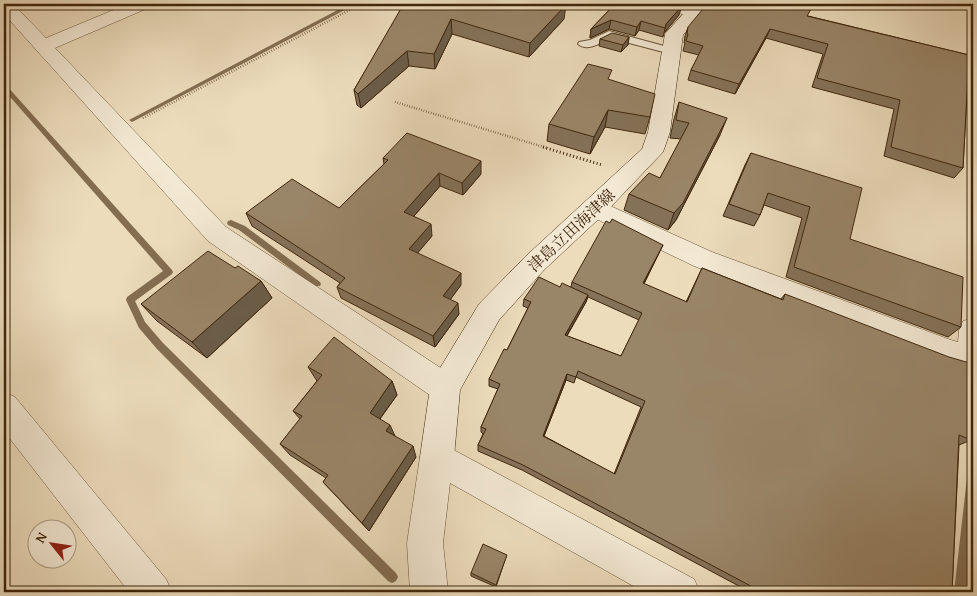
<svg xmlns="http://www.w3.org/2000/svg" width="977" height="596" font-family="'Gentium Book Plus','Noto Serif JP',serif">
	<style>
		.lines { fill: none; stroke-linecap: round; stroke-linejoin: round }
		.stream { fill: #836e52; fill-rule: evenodd }
		.service-casing { stroke: #6a5438; stroke-width: 2 }
		.minor-casing { stroke: #6a5438; stroke-width: 1 }
		.secondary-casing { stroke: #3f260c; stroke-width: 1 }
		.path-far1 { stroke: #3f260c; stroke-width: 2.5; stroke-dasharray: 0.5 2; stroke-linecap: butt }
		.path { stroke: #3f260c; stroke-width: 3; stroke-dasharray: 1 2.5; stroke-linecap: butt }
		.service { fill: #f3e8d3; fill-rule: evenodd }
		.minor { fill: #f3e8d3; fill-rule: evenodd }
		.secondary { fill: #f3e8d3; fill-rule: evenodd }
		.wall { fill: #847259; stroke: #3f260c; fill-rule: evenodd }
		.shaded-wall { fill: #6b5d49; stroke: #3f260c }
		.building { fill: #998568; stroke: #3f260c; fill-rule: evenodd }
		.labels { text-anchor: middle; stroke-width: 4; stroke-linejoin: round; paint-order: stroke }
		.street-label { font-size: 16px; fill: #3f260c; stroke: #f3e8d3 }
	</style>
	<rect width="100%" height="100%" fill="#ecdcbc"/>
	<filter id="stains"><feTurbulence type="fractalNoise" baseFrequency=".004" numOctaves="4"/><feColorMatrix values="0 0 0 0 .2 0 0 0 0 .09 0 0 0 0 .02 0 0 0 .5 -.17"/></filter>
	<radialGradient id="worn" r=".72"><stop offset=".6" stop-color="#630" stop-opacity="0"/><stop offset="1" stop-color="#630" stop-opacity=".3"/></radialGradient>
	<g class="lines">
		<g class="stream">
			<polygon points="349,4 356,4 134,121 132,122 129,120"/>
			<polygon points="4,84 6,85 172,270 173,272 172,274 135,301 145,322 163,343 396,573 398,577 396,581 392,583 388,581 157,349 139,328 126,300 127,297 163,271 4,90"/>
			<polygon points="231,220 245,226 320,282 321,284 320,286 314,286 239,230 228,225 227,223 228,221"/>
			<polygon points="973,464 973,520 966,592 954,592 968,469 969,465"/>
		</g>
		<defs>
			<path id="service" d="M609,31l66,18 2,2 -6,3 -61,-16c-9,5 -23,14 -32,6l1,-2 11,-2z"/>
			<g id="minor">
				<polygon points="4,4 13,4 46,38 128,4 150,4 148,8 55,48 226,227 456,378 460,388 456,398 445,402 434,398 208,241 4,14"/>
				<polygon points="657,4 683,4 700,8 703,12 700,16 694,17 659,8"/>
				<polygon points="595,199 712,252 951,340 958,342 959,330 963,321 973,318 973,372 940,362 694,266 586,214 583,208 586,202"/>
				<polygon points="4,392 15,397 166,579 172,592 129,592 4,431"/>
				<polygon points="437,441 694,579 700,592 644,592 450,483 443,543 448,592 410,592 407,543 420,457 425,445"/>
			</g>
			<polygon id="secondary" points="692,4 709,4 683,35 670,132 663,152 604,214 544,270 499,320 460,390 454,457 449,469 437,473 425,469 420,457 430,388 434,378 479,304 526,256 642,149 648,132 665,34"/>
		</defs>
		<use href="#service" class="service-casing"/>
		<use href="#minor" class="minor-casing"/>
		<use href="#secondary" class="secondary-casing"/>
		<g class="path-far1">
			<polyline points="395,102 547,148"/>
			<polyline points="143,118 361,4"/>
		</g>
		<polyline class="path" points="543,147 602,165"/>
		<use href="#service" class="service"/>
		<use href="#minor" class="minor"/>
		<use href="#secondary" class="secondary"/>
	</g>
	<g class="wall">
		<polygon points="401,4 564,19 529,57 452,34 435,69 409,66 361,108 357,105 354,90 402,8"/>
		<polygon points="615,4 679,15 664,33 663,37 639,30 635,36 609,29 590,38 591,29"/>
		<polygon points="808,16 969,55 963,168 954,178 884,156 894,109 812,87 823,54 766,38 735,94 688,80 691,70 699,55 683,51 685,43 684,43 685,36 688,27"/>
		<polygon points="629,37 628,45 621,52 599,46 600,39"/>
		<polygon points="610,80 650,117 645,134 605,127 590,154 547,141 549,124"/>
		<polygon points="679,102 720,135 676,220 668,230 624,210 629,194 660,178 681,139 670,138 674,119"/>
		<polygon points="751,153 850,239 961,327 948,337 786,277 802,218 764,205 760,215 754,226 723,216 745,165"/>
		<polygon points="383,158 481,174 463,195 440,186 414,216 432,236 417,253 461,285 450,299 459,314 435,347 341,298 337,287 340,283 252,226 246,213 339,208 384,164"/>
		<path d="M659,253l-15,31 42,18 16,-34 79,31 4,-5 186,146 -12,5 -7,147h-202l-228,-122 -44,-19v-6l5,-11 -2,-2v-5l17,-38 -9,-3v-7l18,-29 21,-42 -5,-2 1,-7 36,-12h11l1,-5zM588,297l51,23 -18,36 -54,-20 19,-34zM576,377l65,30 -27,67 -70,-38 22,-56 8,3z"/>
		<polygon points="235,268 261,281 272,298 207,358 157,321 141,304"/>
		<polygon points="308,367 392,381 397,395 380,419 395,436 416,457 369,531 323,482 326,478 290,455 280,444 300,419 293,411 317,381"/>
		<polygon points="506,557 496,587 471,576 471,573"/>
	</g>
	<g class="shaded-wall">
		<polygon points="566,5 564,19 529,57 530,43"/>
		<polygon points="682,6 679,15 664,33 666,24"/>
		<polygon points="451,19 452,34 435,69 434,54"/>
		<polygon points="611,20 609,29 590,38 591,29"/>
		<polygon points="641,21 639,30 635,36 637,27"/>
		<polygon points="770,29 766,38 735,94 739,84"/>
		<polygon points="629,37 628,45 621,52 623,45"/>
		<polygon points="407,51 409,66 361,108 358,94"/>
		<polygon points="608,110 605,127 590,154 594,137"/>
		<polygon points="727,118 720,135 676,220 668,230 674,213"/>
		<polygon points="481,161 481,174 463,195 462,183"/>
		<polygon points="439,173 440,186 407,224 404,212"/>
		<polygon points="431,224 432,236 411,261 409,249"/>
		<polygon points="663,245 640,291 643,283"/>
		<polygon points="461,273 461,285 445,307 443,296"/>
		<polygon points="261,281 272,298 207,358 192,342"/>
		<polygon points="588,295 586,302 563,342 565,335"/>
		<polygon points="458,303 459,314 435,347 433,336"/>
		<polygon points="567,374 566,380 542,441 543,436"/>
		<polygon points="392,381 397,395 375,425 370,413"/>
		<polygon points="390,425 395,436 386,431"/>
		<polygon points="413,446 416,457 369,531 362,523"/>
	</g>
	<g class="building">
		<polygon points="401,4 484,4 497,6 505,4 561,4 566,5 530,43 451,19 434,54 407,51 358,94 354,90 403,5"/>
		<polygon points="615,4 673,4 682,6 666,24 665,28 641,21 637,27 611,20 591,29"/>
		<polygon points="707,4 814,4 807,16 969,55 963,168 891,147 900,100 817,78 828,44 770,29 739,84 691,70 703,46 686,41 688,34 687,34 688,27"/>
		<polygon points="612,33 629,37 623,45 600,39"/>
		<polygon points="588,64 612,70 608,79 655,94 650,117 608,110 594,137 549,124"/>
		<polygon points="679,102 727,118 683,203 674,213 629,194 649,173 660,178 689,123 676,120"/>
		<polygon points="407,133 481,161 462,183 439,173 404,212 431,224 409,249 461,273 443,296 458,303 433,336 337,287 345,278 246,213 292,179 339,208 388,160 383,158"/>
		<polygon points="751,153 862,188 850,239 963,277 961,327 794,267 810,207 768,193 760,215 729,204"/>
		<path d="M612,219l51,26 -20,38 44,19 15,-34 81,32 2,-6 164,63 24,7 -2,76 -12,-5 -7,157h-190l-239,-127 -45,-20 8,-16 -5,-2 19,-43 -11,-5 15,-30 3,1 24,-48 -7,-3 15,-22 21,10 2,-4 26,12 -23,40 56,21 21,-43 -70,-31 34,-61 4,2zM578,371l67,30 -30,73 -72,-38 24,-62 9,3z"/>
		<polygon points="208,251 235,268 238,266 261,281 192,342 141,304"/>
		<polygon points="334,337 392,381 370,413 390,425 386,431 413,446 362,523 323,482 328,475 280,444 302,416 293,411 322,375 308,367"/>
		<polygon points="483,544 507,555 496,585 471,573"/>
	</g>
	<g class="labels">
		<g class="street-label">
			<text transform="translate(571 230) rotate(-43)" y="6">津島立田海津線</text>
		</g>
	</g>
	<rect width="977" height="596" fill="none" stroke="#ecdcbc" stroke-width="20"/>
	<rect x="5" y="5" width="967" height="586" fill="none" stroke="#3f260c" stroke-width="2.5"/>
	<rect x="10" y="10" width="957" height="576" fill="none" stroke="#3f260c"/>
	<g transform="translate(52 544) rotate(300)"><circle r="24" fill="#f3e8d3" stroke="#ab9a83"/>
	<path d="M0-4L9 19L0 12L-9 19Z" fill="#8f2418"/>
	<text y="-8" font-size="14" font-weight="bold" text-anchor="middle" fill="#3f260c">N</text>
	</g>
	<rect width="100%" height="100%" filter="url(#stains)"/>
	<rect width="100%" height="100%" fill="url(#worn)"/>
</svg>
